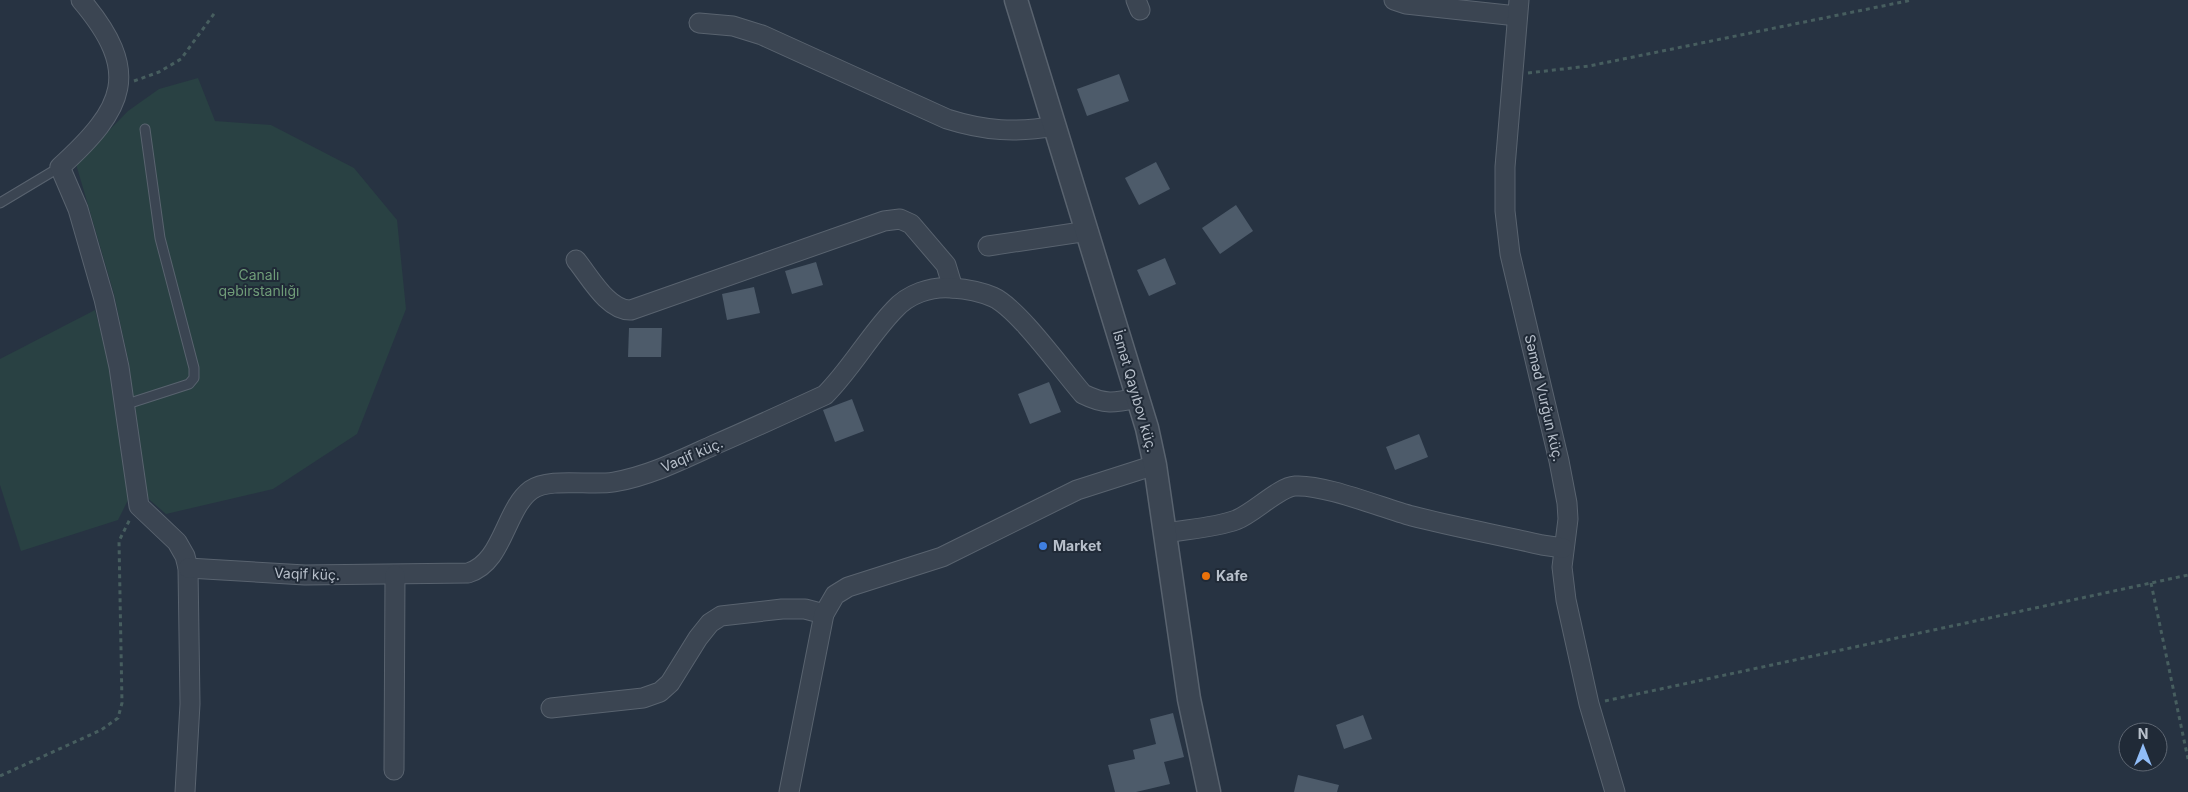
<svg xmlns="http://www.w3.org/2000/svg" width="2188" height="792" font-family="Inter,sans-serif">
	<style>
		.green { fill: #294143 }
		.building { fill: #4d5b6a }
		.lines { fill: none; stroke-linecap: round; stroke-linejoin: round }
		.service-casing { stroke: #59636f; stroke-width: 11 }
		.minor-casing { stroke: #59636f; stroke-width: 21 }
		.tertiary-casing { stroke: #59636f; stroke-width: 25 }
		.path { stroke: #475e5f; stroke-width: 3; stroke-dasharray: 4 4; stroke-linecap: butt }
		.service { stroke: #3b4552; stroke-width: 9 }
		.minor { stroke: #3b4552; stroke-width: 19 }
		.tertiary { stroke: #3b4552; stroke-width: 22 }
		.shop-dot { fill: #3f7fe0; stroke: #202a37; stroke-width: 2 }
		.food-dot { fill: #e8710a; stroke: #202a37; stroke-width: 2 }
		.labels { text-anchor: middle; stroke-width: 4; stroke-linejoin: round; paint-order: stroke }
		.park-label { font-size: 14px; fill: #6f9c78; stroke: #202a37 }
		.street-label { font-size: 14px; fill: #b8c0cb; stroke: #202a37 }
		.poi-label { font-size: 14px; font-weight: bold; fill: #b8c0cb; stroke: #202a37; text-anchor: start }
	</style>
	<rect width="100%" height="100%" fill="#273342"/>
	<g class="green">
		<polygon points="198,78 215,121 271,125 354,168 397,220 406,309 357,434 273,489 166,514 144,495 129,364 114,294 76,164 128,111 159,89"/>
		<polygon points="95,310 110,366 130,496 118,520 21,551 0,485 0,359"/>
	</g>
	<g class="building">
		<polygon points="1119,74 1129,101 1087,116 1077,89"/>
		<polygon points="1156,162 1170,189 1139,205 1125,178"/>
		<polygon points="1236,205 1253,231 1220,254 1202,228"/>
		<polygon points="1165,258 1176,284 1149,296 1137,270"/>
		<polygon points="816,262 823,285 792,294 785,271"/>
		<polygon points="754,287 760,313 727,320 722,294"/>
		<polygon points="629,328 662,328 661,357 628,357"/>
		<polygon points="1049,382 1061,412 1030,424 1018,394"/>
		<polygon points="852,399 864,431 835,442 823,410"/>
		<polygon points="1419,434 1428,457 1395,470 1386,447"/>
		<polygon points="1173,713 1184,757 1164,762 1170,784 1136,792 1115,792 1108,765 1135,759 1133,750 1156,744 1150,719"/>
		<polygon points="1363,715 1372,739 1344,749 1336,725"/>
		<polygon points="1298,775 1339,785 1337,792 1294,792"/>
	</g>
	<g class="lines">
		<defs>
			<g id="service">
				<polyline points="0,203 60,167"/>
				<polyline points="124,405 189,384 194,378 194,368 160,238 145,129"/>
			</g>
			<g id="minor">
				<path d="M81,0c61,72 44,108 -21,167l18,42 26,90 15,68 20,139 38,36 8,14 3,12 2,136 -5,88"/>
				<polyline points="1136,0 1140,10"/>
				<polyline points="1394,0 1406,4 1517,16"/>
				<polyline points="1519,0 1505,167 1505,211 1510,254 1559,461 1567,503 1568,519 1562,567 1566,600 1589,704 1615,792"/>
				<path d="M699,23l34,3 29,9 185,84c38,12 69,14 108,7"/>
				<polyline points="988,246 1088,231"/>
				<path d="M576,260c14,17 32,51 55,50l253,-89 16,-2 11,5 35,41 7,23"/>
				<path d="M1165,533c23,-4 49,-5 71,-13 18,-7 43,-33 59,-34 29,-2 87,22 117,30 43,11 87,19 130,29l21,3"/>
				<path d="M188,568l117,7 163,-2c35,-10 37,-64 63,-83 18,-13 60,-4 83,-8 35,-6 67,-22 100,-37 37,-16 74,-33 111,-50 26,-26 44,-59 69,-85 14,-16 37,-24 58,-22 14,1 27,3 41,9 25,11 69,73 90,97 22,11 31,9 55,4"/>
				<polyline points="551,708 643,698 660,692 670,683 698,638 710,623 721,616 782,609 805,609 824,614"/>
				<polyline points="394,770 395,575"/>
				<polyline points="789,792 824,614 835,595 848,587 942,557 1077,490 1155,465"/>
			</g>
			<polyline id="tertiary" points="1016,0 1147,428 1155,465 1189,699 1209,792"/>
		</defs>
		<use href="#service" class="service-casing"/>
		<use href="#minor" class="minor-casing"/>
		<use href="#tertiary" class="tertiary-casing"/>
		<g class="path">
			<polyline points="1528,73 1589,66 1912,0"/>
			<polyline points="134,81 159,72 181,59 216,11"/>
			<polyline points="2151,583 2188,759"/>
			<polyline points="1605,701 2188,575"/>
			<polyline points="0,776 101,730 118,718 122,703 119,541 130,519"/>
		</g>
		<use href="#service" class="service"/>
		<use href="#minor" class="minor"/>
		<use href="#tertiary" class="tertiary"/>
	</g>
	<circle class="shop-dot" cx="1043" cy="546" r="5"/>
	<circle class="food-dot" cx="1206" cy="576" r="5"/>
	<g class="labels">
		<g class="park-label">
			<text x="259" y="280">Canalı<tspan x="259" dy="16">qəbirstanlığı</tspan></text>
		</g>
		<g class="street-label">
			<text transform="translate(1135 391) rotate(74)" y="5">İsmət Qayıbov küç.</text>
			<text transform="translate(1544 398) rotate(77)" y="5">Səməd Vurğun küç.</text>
			<text transform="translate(692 455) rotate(-23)" y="5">Vaqif küç.</text>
			<text transform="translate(307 574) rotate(2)" y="5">Vaqif küç.</text>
		</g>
		<g class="poi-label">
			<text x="1053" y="551">Market</text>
			<text x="1216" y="581">Kafe</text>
		</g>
	</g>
	<g transform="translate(2143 747)"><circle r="24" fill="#202a37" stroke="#5d6672"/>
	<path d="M0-4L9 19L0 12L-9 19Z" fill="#91bdf7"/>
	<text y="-8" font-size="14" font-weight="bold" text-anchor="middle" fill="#b8c0cb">N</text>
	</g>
</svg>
